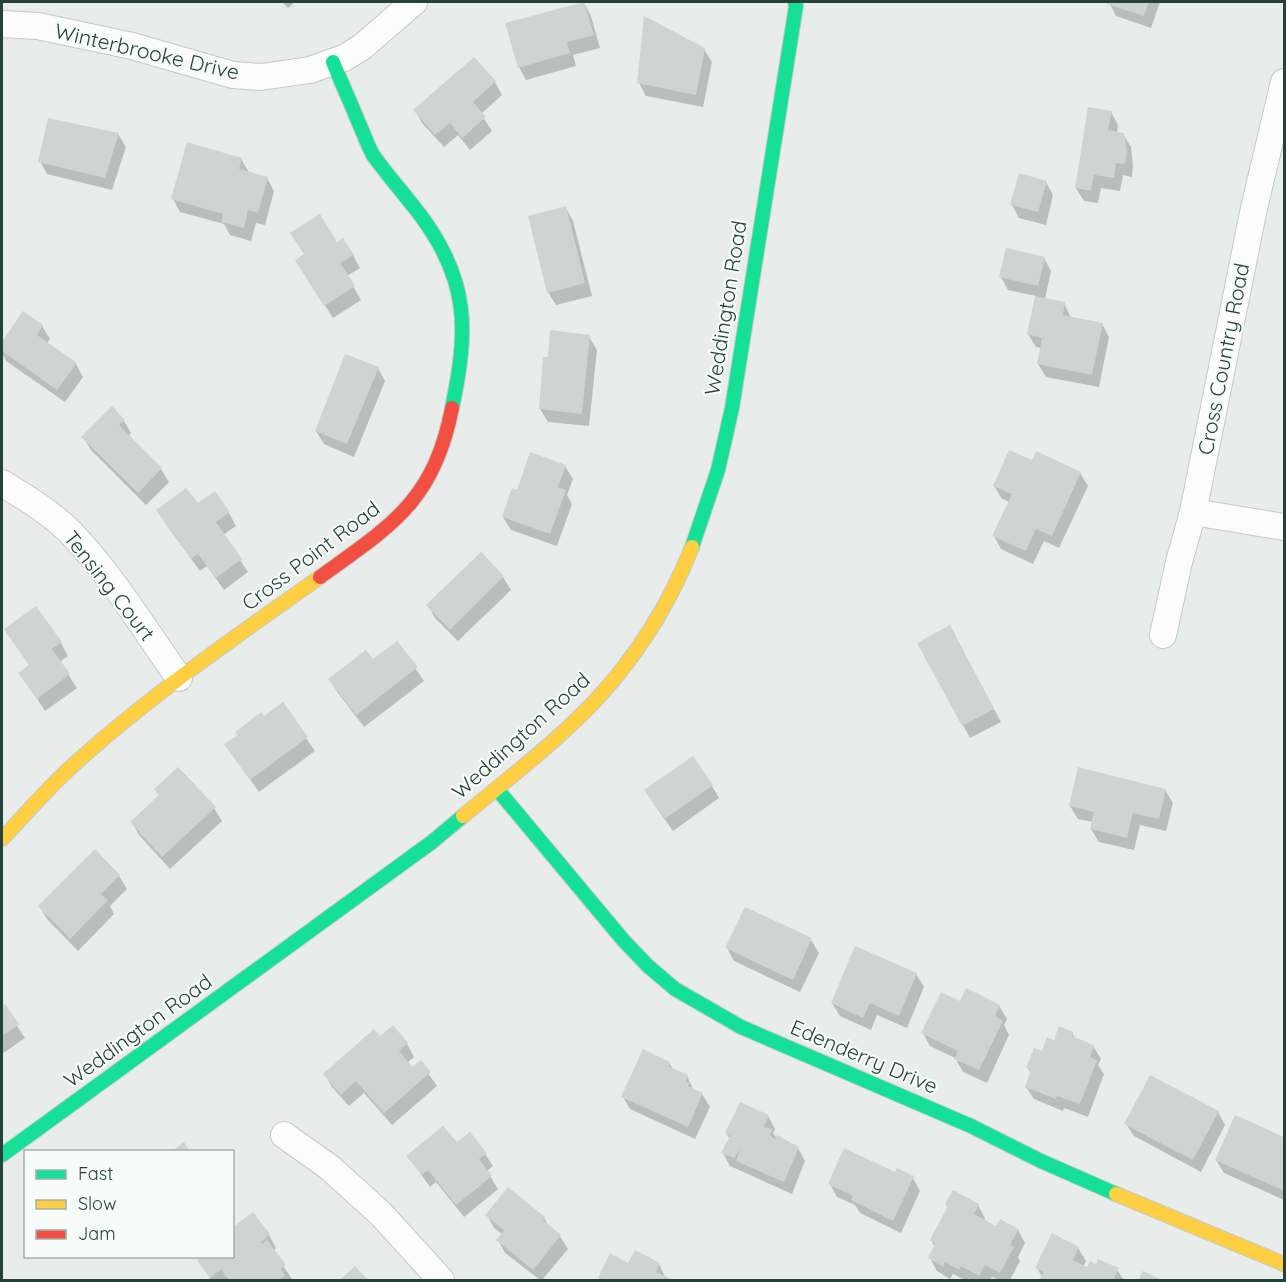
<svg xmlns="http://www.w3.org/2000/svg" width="1286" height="1282" font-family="Quicksand,sans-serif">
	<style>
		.shadow { fill: #0003 }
		.building { fill: #cfd4d2 }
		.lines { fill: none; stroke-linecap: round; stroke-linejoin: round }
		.street-casing { stroke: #c5cac8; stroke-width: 28 }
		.fast-casing { stroke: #c3cbc8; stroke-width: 16 }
		.slow-casing { stroke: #c3cbc8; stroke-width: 16 }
		.jam-casing { stroke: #c3cbc8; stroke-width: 16 }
		.street { stroke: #fcfcfc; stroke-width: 26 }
		.fast { stroke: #16e098; stroke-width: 14 }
		.slow { stroke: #ffcf43; stroke-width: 14 }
		.jam { stroke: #f24e42; stroke-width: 14 }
		.labels { text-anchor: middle; stroke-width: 4.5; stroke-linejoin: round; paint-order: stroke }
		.street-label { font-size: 21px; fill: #24423a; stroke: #f7fbf9 }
	</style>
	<rect width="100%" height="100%" fill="#e8edeb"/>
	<g class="shadow">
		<polygon points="282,2 295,2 288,8"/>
		<polygon points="1109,2 1160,2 1151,28 1116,16"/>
		<polygon points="584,3 591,16 600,48 573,55 576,66 526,80 519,67"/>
		<polygon points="704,49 712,62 703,107 646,96 639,83"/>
		<polygon points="474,59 495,82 502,95 481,114 492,131 470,150 458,135 444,147 422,123 415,110"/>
		<polygon points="1111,112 1118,125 1117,133 1123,134 1131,147 1133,166 1132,177 1123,175 1120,191 1101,188 1098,203 1084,201 1076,188"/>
		<polygon points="118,134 126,147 112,190 47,174 40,161"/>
		<polygon points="241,159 249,172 267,178 274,191 265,225 256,223 251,241 230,235 224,224 180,212 173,199"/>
		<polygon points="1046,182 1053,195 1046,225 1019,218 1012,205"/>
		<polygon points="566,208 573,221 592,296 556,305 548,292"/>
		<polygon points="336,244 353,255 360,268 347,276 361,300 333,318 304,273"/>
		<polygon points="1044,258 1051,271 1045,299 1064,303 1071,318 1102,324 1109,337 1099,387 1046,377 1038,364 1041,348 1036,347 1028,334 1036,296 1008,290 1001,277"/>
		<polygon points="23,313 42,326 50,339 47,343 76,364 83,377 65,402 6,361 2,353 2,344"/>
		<polygon points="589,337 597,350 589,426 548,422 540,409 550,359"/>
		<polygon points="378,368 385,381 354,457 324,444 316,431"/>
		<polygon points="124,421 131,433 128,436 161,469 169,482 146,505 91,450 83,437"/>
		<polygon points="1033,462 1080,473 1088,486 1059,548 1044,541 1033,564 1001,549 994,536 1010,502 1002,499 994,486"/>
		<polygon points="565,466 573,479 567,495 572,504 557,546 511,530 503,517 518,492"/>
		<polygon points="197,505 229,513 236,526 223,535 248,572 224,590 207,566 200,571 165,523"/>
		<polygon points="481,554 503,577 511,590 458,641 435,618 428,605"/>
		<polygon points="5,630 61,643 68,656 60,662 77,688 45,711 20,673 30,666"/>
		<polygon points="957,640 1001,722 970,738 963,725"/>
		<polygon points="397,643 424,681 364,727 338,693 330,680 373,661"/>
		<polygon points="282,704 315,751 259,792 226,745"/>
		<polygon points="712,786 719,798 673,831 653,803"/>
		<polygon points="156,789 214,808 222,821 170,869 139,835 132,822 159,796"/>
		<polygon points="1165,790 1173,803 1166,831 1140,825 1134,850 1099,842 1091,829 1093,822 1078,819 1070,806"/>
		<polygon points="95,851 119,876 127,889 110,906 114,914 78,951 47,919 40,907"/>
		<polygon points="811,940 819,953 800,992 734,961 727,948"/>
		<polygon points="916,974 924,987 907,1028 877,1015 871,1030 840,1016 832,1003"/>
		<polygon points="961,1003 999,1006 1007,1019 1004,1025 1009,1035 987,1083 963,1072 955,1058 930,1046 923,1033"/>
		<polygon points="4,1006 25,1038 2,1054 2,1008"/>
		<polygon points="1072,1033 1076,1040 1093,1046 1101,1059 1098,1065 1104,1074 1088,1117 1064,1108 1063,1111 1034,1099 1026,1087 1031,1074 1028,1068 1055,1042"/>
		<polygon points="380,1039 407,1044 414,1057 407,1063 412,1069 420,1062 437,1086 392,1125 364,1093 349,1106 332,1087 325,1074"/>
		<polygon points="669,1063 673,1069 687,1076 694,1091 702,1094 710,1107 695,1139 630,1109 623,1097"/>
		<polygon points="1218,1112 1225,1125 1201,1172 1134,1136 1126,1124"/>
		<polygon points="768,1116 775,1129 773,1133 777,1139 798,1148 805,1161 792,1194 730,1166 723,1153 730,1139 726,1133"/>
		<polygon points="1235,1117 1284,1139 1284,1200 1224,1173 1216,1160"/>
		<polygon points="457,1144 485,1154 493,1166 487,1171 498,1189 464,1217 436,1182 430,1187 408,1156"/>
		<polygon points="895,1174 913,1178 920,1191 901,1233 860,1213 855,1205 837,1197 830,1184"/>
		<polygon points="946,1204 978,1205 985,1218 984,1221 997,1228 1018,1230 1025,1243 1018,1257 1020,1261 1010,1280 999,1280 992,1277 990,1280 973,1280 969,1278 968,1280 965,1280 953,1274 950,1279 937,1271 930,1258 935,1247 931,1240 949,1209"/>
		<polygon points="253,1214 269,1235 276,1248 273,1251 292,1279 290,1280 211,1280 199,1261 232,1256"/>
		<polygon points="487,1215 544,1218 549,1227 560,1236 568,1249 542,1280 540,1280 505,1253 498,1240 502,1234 494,1228"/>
		<polygon points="1078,1248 1086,1261 1083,1267 1117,1270 1124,1280 1041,1280 1042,1277 1037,1268"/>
		<polygon points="659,1264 666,1279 669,1280 601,1280 599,1278 629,1265"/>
	</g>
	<g class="building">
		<polygon points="584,2 594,35 567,42 570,53 518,68 505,23"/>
		<polygon points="1108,2 1149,2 1144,16 1107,4"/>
		<polygon points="644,16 705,48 696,95 637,83"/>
		<polygon points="474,57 496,81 473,102 486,117 462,138 450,123 435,135 413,110"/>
		<polygon points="1088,107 1112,111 1108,130 1124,133 1127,152 1125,164 1116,163 1114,178 1094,175 1091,191 1075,188"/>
		<polygon points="48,118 119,133 105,178 38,162"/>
		<polygon points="187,142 242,158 239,169 268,177 258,213 248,210 244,228 221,222 223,214 171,199"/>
		<polygon points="1019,173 1047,181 1038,212 1010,205"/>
		<polygon points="566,206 585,283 547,293 528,216"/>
		<polygon points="320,214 337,242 343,238 354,255 340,263 355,286 324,306 295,260 304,254 290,233"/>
		<polygon points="1006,248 1045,257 1038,286 999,277"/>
		<polygon points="1035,296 1065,302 1063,315 1103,323 1092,375 1037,364 1042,338 1027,334"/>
		<polygon points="23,311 43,325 37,335 77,363 57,390 2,351 2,342"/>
		<polygon points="550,330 590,335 582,414 539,409 543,357 548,357"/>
		<polygon points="345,354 379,367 347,444 315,431"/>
		<polygon points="112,406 125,420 119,425 162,468 138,493 81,437"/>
		<polygon points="1009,450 1032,460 1036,451 1081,472 1052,536 1036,529 1026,551 992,536 1012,494 993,486"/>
		<polygon points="530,452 566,465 558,487 566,490 550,534 502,517 512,488 517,490"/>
		<polygon points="186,488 198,503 215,491 230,512 216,522 242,559 216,578 198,554 191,559 156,510"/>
		<polygon points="481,552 504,576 450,630 426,605"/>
		<polygon points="36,606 62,642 52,649 70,674 37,699 18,673 29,665 4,629"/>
		<polygon points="950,625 994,709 962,726 917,643"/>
		<polygon points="397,641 418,667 356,715 328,679 366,650 373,659"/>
		<polygon points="283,702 308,737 250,780 224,744 238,735 235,732 261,712 264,716"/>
		<polygon points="693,756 713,785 665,819 644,790"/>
		<polygon points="178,767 216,807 162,857 130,822 159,795 154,789"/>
		<polygon points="1078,767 1166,789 1159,819 1133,813 1127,838 1090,829 1094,812 1069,806"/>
		<polygon points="95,849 120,875 101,894 108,900 70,939 38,906"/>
		<polygon points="745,907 812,938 793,980 725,948"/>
		<polygon points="855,946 917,973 899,1016 870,1003 863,1018 831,1003"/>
		<polygon points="966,988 1000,1005 995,1016 1003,1021 979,1070 954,1059 958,1051 921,1033 941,992 960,1001"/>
		<polygon points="5,1004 19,1024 2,1036 2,1006"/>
		<polygon points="393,1025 408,1043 399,1051 412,1067 421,1060 431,1072 384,1113 356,1081 341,1095 323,1074 374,1029 380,1036"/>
		<polygon points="1059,1026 1073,1032 1072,1036 1094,1045 1090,1057 1097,1060 1080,1104 1057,1096 1056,1099 1025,1087 1031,1070 1026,1068 1034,1048 1042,1051 1047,1037 1054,1040"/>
		<polygon points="643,1049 670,1062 668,1066 688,1075 686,1081 689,1083 688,1086 703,1093 688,1127 621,1097"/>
		<polygon points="1150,1075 1219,1111 1193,1160 1124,1124"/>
		<polygon points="740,1102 769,1115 764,1127 773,1129 770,1135 775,1139 777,1135 799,1147 784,1182 736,1161 740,1149 734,1158 721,1153 730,1136 725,1133"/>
		<polygon points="1235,1115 1284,1137 1284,1184 1282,1190 1215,1160"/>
		<polygon points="443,1126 457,1142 470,1132 487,1153 479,1159 492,1176 456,1205 428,1170 422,1175 406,1156"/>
		<polygon points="184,1142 190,1152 171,1152"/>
		<polygon points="844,1148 895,1172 897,1168 914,1176 893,1221 851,1200 853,1196 828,1184"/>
		<polygon points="508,1187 545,1217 543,1220 561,1235 533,1270 496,1240 504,1230 485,1215"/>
		<polygon points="953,1190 979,1204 974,1214 996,1226 1000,1219 1019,1229 1010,1245 1014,1247 1000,1273 985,1265 979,1276 961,1266 959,1270 945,1262 943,1267 928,1258 935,1244 930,1240 948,1206 945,1204"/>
		<polygon points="253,1212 270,1234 261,1242 262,1244 267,1240 286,1265 281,1269 285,1276 278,1280 229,1280 221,1269 210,1278 197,1260 202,1256 232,1256 232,1228"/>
		<polygon points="1052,1233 1079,1247 1073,1260 1087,1267 1090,1261 1096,1264 1098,1259 1119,1268 1113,1280 1039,1280 1044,1272 1035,1268"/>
		<polygon points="635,1250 660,1263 656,1272 673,1280 603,1280 598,1278 610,1253 628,1263"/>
		<polygon points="355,1266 368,1280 340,1280"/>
		<polygon points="1143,1271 1163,1280 1138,1280"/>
	</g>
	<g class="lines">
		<defs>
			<g id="street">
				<polyline points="2,24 38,26 132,46 233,75 261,77 310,70 344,58 362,47 414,2"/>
				<path d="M2,483c24,15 50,30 70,51 41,43 73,96 107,144"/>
				<polyline points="1193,512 1284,527"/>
				<polyline points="1163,635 1179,562 1193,512 1254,208 1284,82"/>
				<polyline points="284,1135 329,1167 381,1214 441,1280"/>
			</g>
			<g id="fast">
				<path d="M333,62c8,20 17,39 25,59 5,11 9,23 15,34 15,21 33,41 48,61 49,66 47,116 31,192"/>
				<polyline points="692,547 718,470 732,408 796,6 795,2"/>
				<polyline points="497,789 624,941 648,966 675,989 741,1027 971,1126 1041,1161 1116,1194"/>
				<polyline points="2,1155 432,842 463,816"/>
			</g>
			<g id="slow">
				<path d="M463,816c45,-37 92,-73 132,-115 41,-44 75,-98 97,-154"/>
				<path d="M2,839c22,-23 43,-48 67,-70 77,-71 165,-131 251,-192"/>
				<polyline points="1116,1194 1284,1264"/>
			</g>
			<path id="jam" d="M320,577c72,-52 114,-76 132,-169"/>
		</defs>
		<use href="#street" class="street-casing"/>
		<use href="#fast" class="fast-casing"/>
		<use href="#slow" class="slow-casing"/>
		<use href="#jam" class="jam-casing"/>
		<use href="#street" class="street"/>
		<use href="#fast" class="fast"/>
		<use href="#slow" class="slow"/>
		<use href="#jam" class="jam"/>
	</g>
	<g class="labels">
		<g class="street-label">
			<text transform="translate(147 52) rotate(13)" y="7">Winterbrooke Drive</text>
			<text transform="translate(726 308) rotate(-81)" y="7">Weddington Road</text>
			<text transform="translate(1224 359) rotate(-79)" y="7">Cross Country Road</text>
			<text transform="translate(311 556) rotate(-37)" y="7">Cross Point Road</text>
			<text transform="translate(109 586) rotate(52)" y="7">Tensing Court</text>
			<text transform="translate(521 736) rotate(-42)" y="7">Weddington Road</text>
			<text transform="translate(138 1031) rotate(-36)" y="7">Weddington Road</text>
			<text transform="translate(864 1057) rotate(23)" y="7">Edenderry Drive</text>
		</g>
	</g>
	<rect width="1286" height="1282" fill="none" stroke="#24423a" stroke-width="6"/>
	<rect x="24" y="1150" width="210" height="108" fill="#f7fbf9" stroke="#a3b1ad" stroke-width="1.5"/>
	<rect x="36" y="1170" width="30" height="9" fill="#16e098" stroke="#a3b1ad" stroke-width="1.5"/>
	<text x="78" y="1180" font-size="18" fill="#24423a">Fast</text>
	<rect x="36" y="1200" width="30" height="9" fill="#ffcf43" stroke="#a3b1ad" stroke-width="1.5"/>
	<text x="78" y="1210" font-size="18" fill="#24423a">Slow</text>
	<rect x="36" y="1230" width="30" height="9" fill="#f24e42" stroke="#a3b1ad" stroke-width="1.5"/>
	<text x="78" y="1240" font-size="18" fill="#24423a">Jam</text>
</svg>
